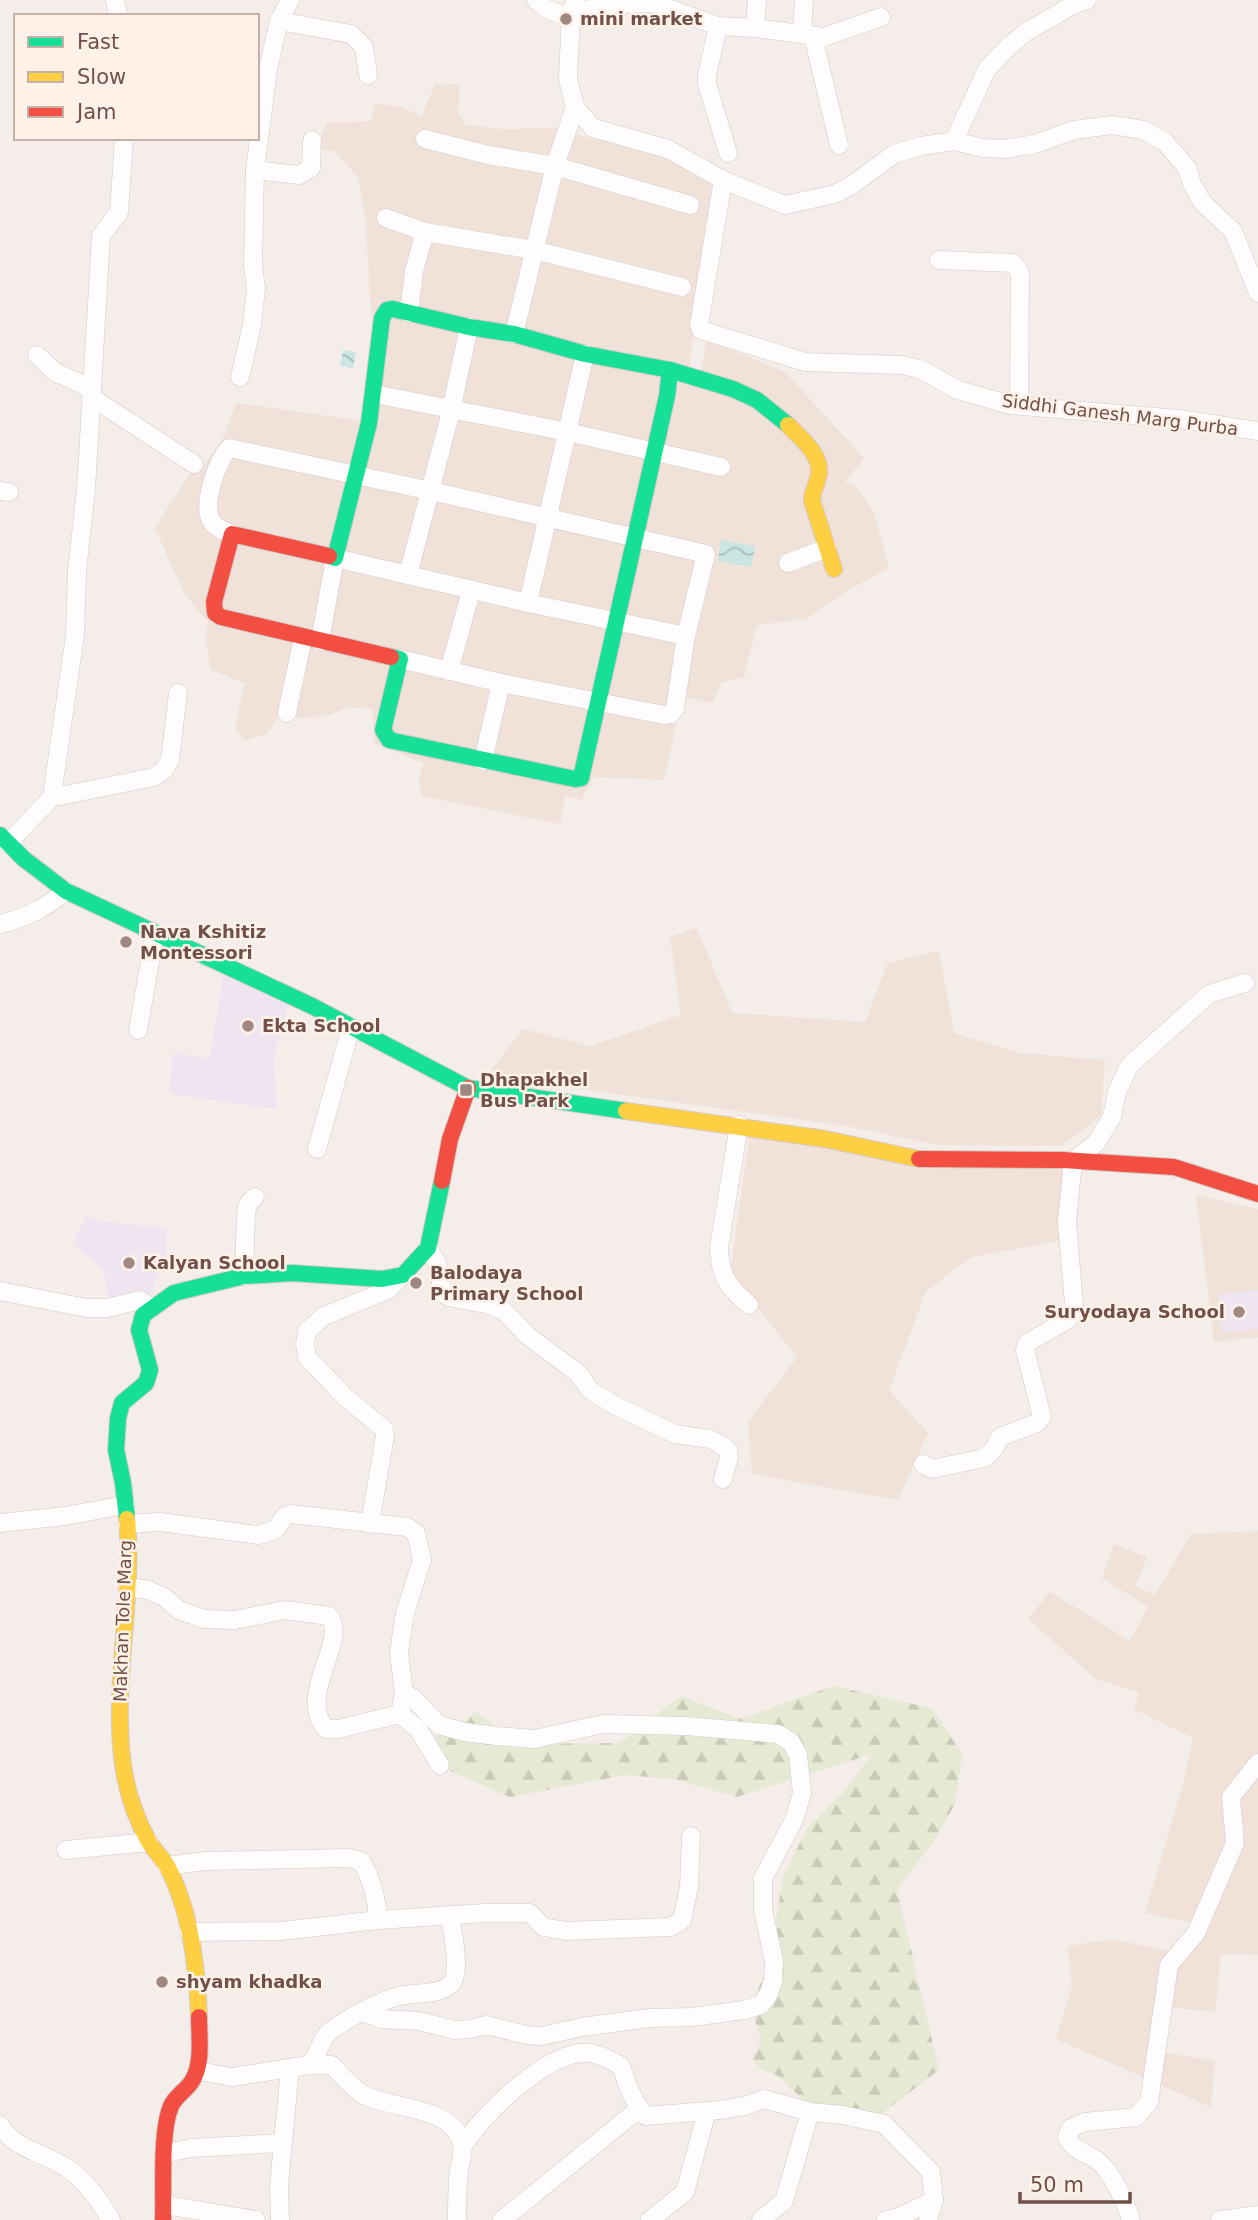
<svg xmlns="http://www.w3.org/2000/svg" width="1258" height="2220" font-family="'DejaVu Sans',sans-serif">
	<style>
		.residential { fill: #f0e1d9 }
		.education { fill: #efe5f1 }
		.forest { fill: url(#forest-firs) }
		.water { fill: url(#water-waves) }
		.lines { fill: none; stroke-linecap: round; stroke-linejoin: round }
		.street-casing { stroke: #d4cac6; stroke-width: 19 }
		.fast-casing { stroke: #d4c9c5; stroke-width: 18 }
		.slow-casing { stroke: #d4c9c5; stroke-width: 18 }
		.jam-casing { stroke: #d4c9c5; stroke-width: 18 }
		.street { stroke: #fefcfc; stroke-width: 18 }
		.fast { stroke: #16e098; stroke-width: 16 }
		.slow { stroke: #ffcf43; stroke-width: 16 }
		.jam { stroke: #f24e42; stroke-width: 16 }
		.poi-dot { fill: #9f8782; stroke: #fef1e8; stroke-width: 2.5 }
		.labels { text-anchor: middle; stroke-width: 5; stroke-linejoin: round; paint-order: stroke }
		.poi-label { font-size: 18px; font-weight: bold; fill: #71504a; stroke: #fef1e8; text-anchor: start }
		.street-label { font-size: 18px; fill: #71504a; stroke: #fef1e8 }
	</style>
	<defs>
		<pattern id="forest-firs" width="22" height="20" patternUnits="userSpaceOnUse" patternTransform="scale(1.75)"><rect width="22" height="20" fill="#e6ead4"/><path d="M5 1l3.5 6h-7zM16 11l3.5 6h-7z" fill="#c9cab8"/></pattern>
		<pattern id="water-waves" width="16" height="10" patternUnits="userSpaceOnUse" patternTransform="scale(1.75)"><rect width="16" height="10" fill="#cae6e3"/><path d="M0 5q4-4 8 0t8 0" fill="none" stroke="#a8bdba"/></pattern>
	</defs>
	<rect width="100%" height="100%" fill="#f5ede9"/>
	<g class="residential">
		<polygon points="436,83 460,85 458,111 465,125 502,129 556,128 593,139 668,149 713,175 689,369 699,379 707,340 785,372 864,458 845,482 857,487 874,513 889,568 852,588 806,619 757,625 744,677 721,683 713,703 682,697 664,780 594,777 581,800 565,795 560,824 422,796 419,781 423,763 374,743 373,709 347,707 330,715 303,718 279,716 266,734 245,741 235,728 245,683 211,670 206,642 208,622 184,593 155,528 189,475 204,466 223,438 236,403 363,421 374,334 370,302 366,222 358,177 334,151 315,149 327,123 371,121 375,103 401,107 421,116"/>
		<polygon points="697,928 732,1013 865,1022 888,963 939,951 954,1033 1019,1053 1105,1060 1101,1116 1061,1146 938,1145 846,1126 487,1076 523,1029 591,1046 681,1015 670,937"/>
		<polygon points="750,1132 919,1165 1063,1160 1059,1241 971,1257 926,1291 889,1390 928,1433 898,1500 752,1474 748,1422 797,1357 730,1273"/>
		<polygon points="1196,1195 1258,1209 1258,1337 1214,1342"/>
		<polygon points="1258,1531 1258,1955 1221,1954 1215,2012 1169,2007 1161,2052 1215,2061 1211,2107 1056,2039 1072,1987 1068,1946 1113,1939 1171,1952 1194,1923 1145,1913 1183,1784 1193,1738 1134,1709 1139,1692 1096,1679 1028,1619 1050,1592 1130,1641 1148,1607 1102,1578 1114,1544 1147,1557 1135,1586 1155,1595 1191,1534"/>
	</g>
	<g class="education">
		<polygon points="224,970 289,999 274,1056 276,1109 169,1094 173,1053 210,1058"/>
		<polygon points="86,1216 99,1221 167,1228 166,1253 149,1298 109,1305 104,1271 73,1243"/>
		<polygon points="1258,1290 1258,1329 1222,1332 1218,1294"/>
	</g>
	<polygon class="forest" points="833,1686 932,1708 962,1754 955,1804 933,1843 897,1889 939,2070 880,2115 810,2106 778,2076 761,2069 752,2059 761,2041 751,2006 765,1973 784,1875 807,1828 843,1793 872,1754 737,1797 673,1779 625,1775 510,1797 450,1771 435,1738 477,1712 519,1744 619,1743 681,1696 740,1719"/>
	<g class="water">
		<polygon points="343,350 356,352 353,368 340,366"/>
		<polygon points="721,540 755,546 751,567 718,561"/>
	</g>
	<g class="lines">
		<defs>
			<g id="street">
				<polyline points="115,0 118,16"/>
				<polyline points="536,0 547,9 570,18"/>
				<polyline points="576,0 571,12 568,79 575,107 593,128 668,149 723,180 699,325 701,330 805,362 901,365 920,369 958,390 1011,405 1179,419 1258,431"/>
				<polyline points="571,12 623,4 654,3 718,26 755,28 824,37 881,17"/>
				<polyline points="279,21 351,34 364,47 368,75"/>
				<polyline points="718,26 707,75 707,84 728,153"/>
				<polyline points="755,28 757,0"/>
				<polyline points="802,33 804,0"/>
				<polyline points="813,36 839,145"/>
				<polyline points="425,139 488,155 555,166 690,205"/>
				<polyline points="954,141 987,69 1009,46 1026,32 1075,4 1087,0"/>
				<polyline points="255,170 299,175 311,168 312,140"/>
				<polyline points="723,180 785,205 835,194 852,185 894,154 921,146 954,141 983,148 1005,149 1035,144 1074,130 1112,125 1143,130 1165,142 1187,168 1192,184 1203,203 1233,231 1258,293"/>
				<polyline points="386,218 425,232 534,250 682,287"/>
				<polyline points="939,260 1013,263 1020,273 1019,405"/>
				<polyline points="409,313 414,271 425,232"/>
				<polyline points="514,334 555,166 575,107"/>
				<polyline points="585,354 528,603 686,636"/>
				<polyline points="37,355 55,372 92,389 86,489 77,571 75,635 53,789 55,794"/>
				<polyline points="240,377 252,325 256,288 253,266 255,170 268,69 279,21 290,0"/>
				<polyline points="92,389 101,236 119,212 124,138"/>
				<polyline points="374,394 568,432 721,467"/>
				<polyline points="91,397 194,464"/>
				<polyline points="0,491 9,492"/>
				<path d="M232,534c-7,-3 -16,-6 -20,-12 -11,-16 5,-61 17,-74l202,43 275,63 -20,82 -11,72 -4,6 -7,1 -163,-32 -101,-24"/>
				<polyline points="788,563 827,548"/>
				<polyline points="408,575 451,411 469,327"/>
				<polyline points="320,641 335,558 528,603"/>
				<polyline points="449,671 471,591"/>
				<polyline points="287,713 303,638"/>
				<polyline points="483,761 501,683"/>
				<polyline points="55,794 60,796 154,777 164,770 170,760 178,693"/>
				<polyline points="8,843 55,794"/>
				<path d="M0,924c26,-6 45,-16 66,-33"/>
				<polyline points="138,1030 155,933"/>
				<path d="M739,1125l-20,123c1,28 9,39 30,57"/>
				<polyline points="317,1149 351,1027"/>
				<polyline points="428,1248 437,1263 443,1293 449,1297 490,1305 503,1310 528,1336 578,1373 590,1390 616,1406 675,1434 710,1439 720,1444 728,1450 729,1457 723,1479"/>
				<polyline points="244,1276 246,1213 248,1204 255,1197"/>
				<polyline points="0,1291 87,1308 107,1308 140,1300 151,1307"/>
				<polyline points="923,1464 932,1469 984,1458 994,1449 1000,1437 1037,1423 1042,1417 1025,1350 1027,1343 1069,1319 1074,1305 1067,1222 1073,1161 1096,1143 1112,1117 1117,1092 1129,1066 1209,994 1245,983"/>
				<polyline points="0,1523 65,1516 125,1505"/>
				<polyline points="127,1524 160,1522 258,1535 275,1530 285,1516 291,1514 407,1527 416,1533 422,1560 405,1613 402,1632 399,1653 404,1693 400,1714"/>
				<polyline points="370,1524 385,1436 384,1429 345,1397 307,1357 305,1344 307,1331 324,1316 388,1290 403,1275"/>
				<path d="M128,1587l20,3 16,7 15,13 25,9 31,1 50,-10 44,6c20,26 -33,78 -3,113h12l62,-15 18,15 22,36"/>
				<polyline points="66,1850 149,1842"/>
				<path d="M167,1866l38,-5 143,-3 13,3c11,18 16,38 17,59l107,-7h45l13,14 23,4 105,-4 11,-7 7,-33 2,-51"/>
				<polyline points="189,1932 281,1931 378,1920"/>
				<polyline points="363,2012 381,2019 419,2021 455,2030 470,2029 486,2025 527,2035 542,2036 582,2027 650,2018 692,2017 744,2010 761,2005 768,1995 773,1981 774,1961 763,1910 763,1878 794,1820 802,1793 798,1755 791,1742 778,1734 686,1726 603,1724 534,1739 497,1736 465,1732 439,1725 413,1698 404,1693"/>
				<path d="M309,2065c10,-9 9,-17 15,-27 9,-14 59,-38 75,-42 16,-4 39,0 52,-12 11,-12 1,-53 -1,-69"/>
				<path d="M198,2071l34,6 77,-12h23c10,11 20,23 32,30 28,15 89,10 98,49 2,8 -2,19 -3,27 -2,16 -2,33 -2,49"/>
				<path d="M0,2125c13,23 43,28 64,41 21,13 35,33 47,54"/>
				<path d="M463,2146c19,-32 79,-88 117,-93 15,-2 29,6 41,13 6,18 12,36 25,50l73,-6 26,-4 19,-7 46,13 33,3 41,9 47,48 3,28 -6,20"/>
				<polyline points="166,2153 191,2148 282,2143"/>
				<polyline points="165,2205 256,2220"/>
				<polyline points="280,2220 279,2186 290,2068"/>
				<polyline points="502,2220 639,2109"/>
				<polyline points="650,2220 685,2192 707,2111"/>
				<polyline points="761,2220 784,2201 810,2112"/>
				<polyline points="886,2220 899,2217 934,2200"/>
				<path d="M1131,2220c-5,-17 -19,-48 -33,-59 -13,-10 -23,-8 -31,-24l4,-9 14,-6 51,-5 13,-15 20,-137 27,-32 39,-90 -4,-46 27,-34"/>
				<polyline points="1220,2220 1258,2215"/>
			</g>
			<g id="fast">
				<polyline points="329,556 335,558 369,423 382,318 387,310 393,309 469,327 514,334 585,354 670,370 733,389 757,400 788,425"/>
				<polyline points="391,657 400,659 383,730 389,740 575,779 581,778 667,396 670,370"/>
				<polyline points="0,835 24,859 66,891 312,1006 468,1088 626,1111"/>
				<polyline points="127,1519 123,1483 116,1450 118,1418 122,1403 146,1383 150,1370 139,1330 143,1315 174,1293 244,1276 292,1273 382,1279 403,1275 428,1248 442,1181"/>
			</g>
			<g id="slow">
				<path d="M788,425c12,13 33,28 31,48 -1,10 -7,17 -7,28l22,68"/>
				<polyline points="626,1111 825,1139 919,1159"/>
				<path d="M127,1519c7,82 -15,164 -4,246 4,27 12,52 25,75 5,10 14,17 19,26 24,45 30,102 32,151"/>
			</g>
			<g id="jam">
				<polyline points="329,556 232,534 214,602 215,613 221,617 391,657"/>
				<polyline points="919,1159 1063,1160 1174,1167 1258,1194"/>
				<polyline points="442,1181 450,1139 468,1088"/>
				<path d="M163,2220c1,-30 -3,-88 8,-114 5,-11 15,-15 21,-25 11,-17 7,-44 7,-64"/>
			</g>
		</defs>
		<use href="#street" class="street-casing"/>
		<use href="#fast" class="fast-casing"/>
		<use href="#slow" class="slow-casing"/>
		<use href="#jam" class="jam-casing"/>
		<use href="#street" class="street"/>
		<use href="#fast" class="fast"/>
		<use href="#slow" class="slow"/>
		<use href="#jam" class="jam"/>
	</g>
	<g class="poi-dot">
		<circle cx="566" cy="19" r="7"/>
		<circle cx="126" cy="942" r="7"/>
		<circle cx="248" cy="1026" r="7"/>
		<rect x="459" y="1083" width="14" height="14" rx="3.5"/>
		<circle cx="129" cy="1263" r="7"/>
		<circle cx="416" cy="1283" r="7"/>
		<circle cx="1239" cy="1312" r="7"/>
		<circle cx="162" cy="1982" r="7"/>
	</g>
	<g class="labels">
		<g class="poi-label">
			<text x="580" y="25">mini market</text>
			<text x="140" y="938">Nava Kshitiz<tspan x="140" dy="21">Montessori</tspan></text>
			<text x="262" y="1032">Ekta School</text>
			<text x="480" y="1086">Dhapakhel<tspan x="480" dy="21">Bus Park</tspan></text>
			<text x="143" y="1269">Kalyan School</text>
			<text x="430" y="1279">Balodaya<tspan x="430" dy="21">Primary School</tspan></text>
			<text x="1225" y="1318" text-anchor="end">Suryodaya School</text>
			<text x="176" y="1988">shyam khadka</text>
		</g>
		<g class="street-label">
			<text transform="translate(1120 415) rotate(7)" y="6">Siddhi Ganesh Marg Purba</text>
			<text transform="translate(123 1621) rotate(-88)" y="6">Makhan Tole Marg</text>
		</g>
	</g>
	<rect x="14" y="14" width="245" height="126" fill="#fef1e8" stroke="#c6b1a9" stroke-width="2"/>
	<rect x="28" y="37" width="35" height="10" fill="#16e098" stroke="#c6b1a9" stroke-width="2"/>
	<text x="77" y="49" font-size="21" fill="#71504a">Fast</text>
	<rect x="28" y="72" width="35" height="10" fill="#ffcf43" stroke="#c6b1a9" stroke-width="2"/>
	<text x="77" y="84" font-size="21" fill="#71504a">Slow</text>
	<rect x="28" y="107" width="35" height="10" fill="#f24e42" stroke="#c6b1a9" stroke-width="2"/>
	<text x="77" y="119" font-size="21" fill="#71504a">Jam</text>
	<path d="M1020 2192v10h110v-10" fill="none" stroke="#71504a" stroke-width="3.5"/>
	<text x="1030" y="2192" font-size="21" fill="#71504a" stroke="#fef1e8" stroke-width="5" paint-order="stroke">50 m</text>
</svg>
